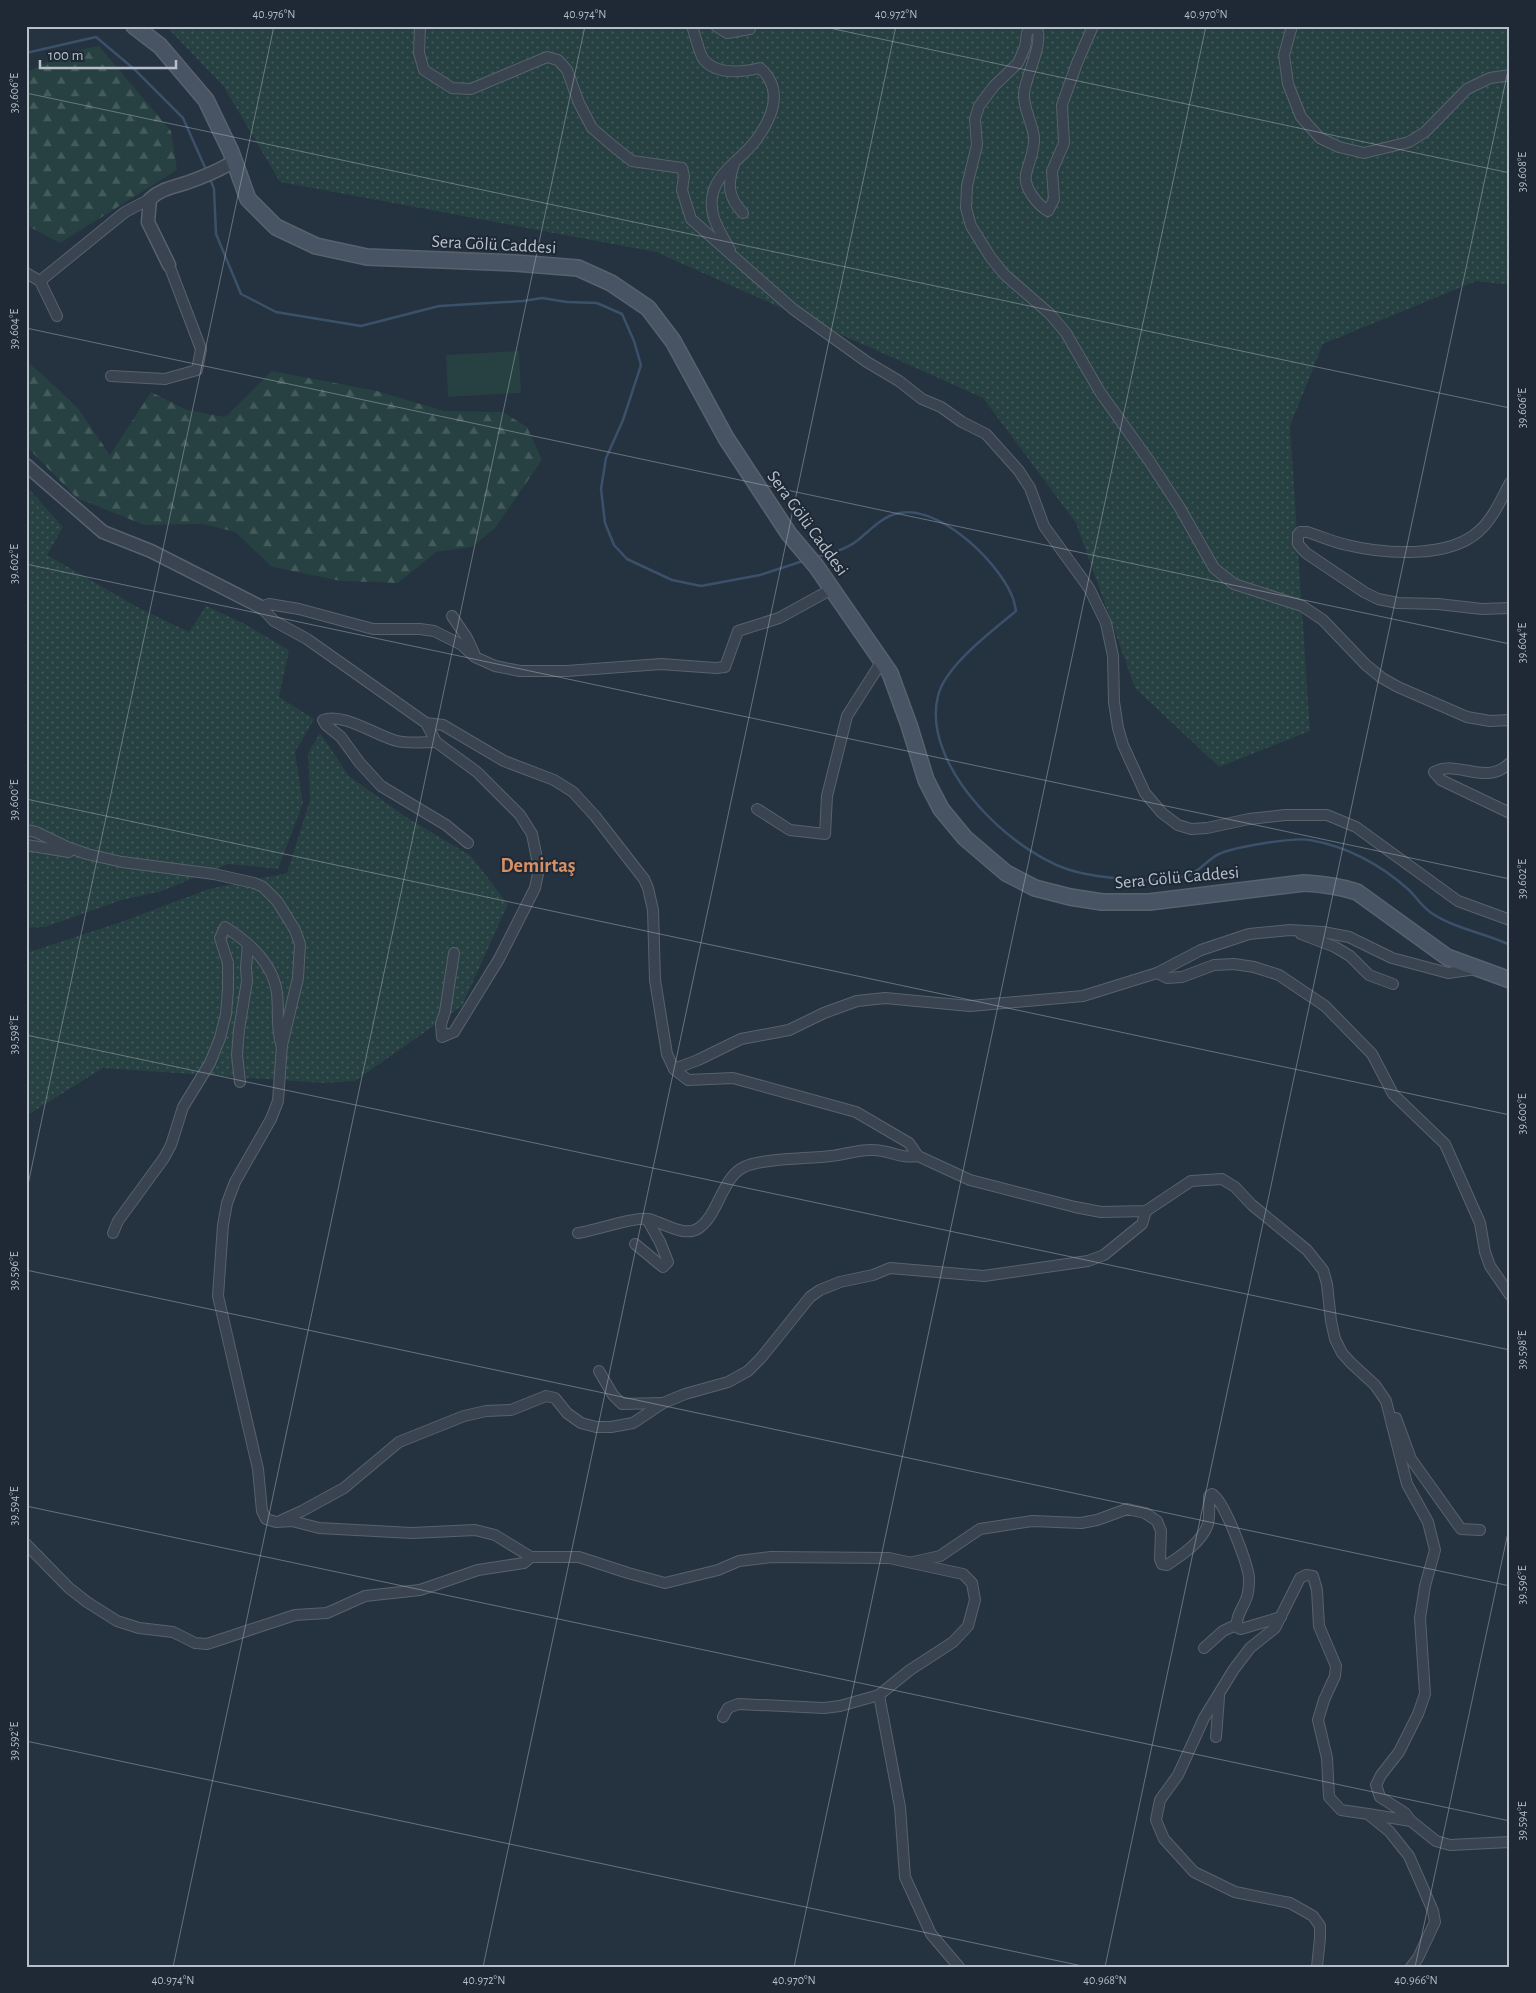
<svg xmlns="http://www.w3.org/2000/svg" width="1536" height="1993" font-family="'Alegreya Sans',sans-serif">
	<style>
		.grass { fill: url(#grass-dots) }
		.forest { fill: url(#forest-firs) }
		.pitch { fill: #274041 }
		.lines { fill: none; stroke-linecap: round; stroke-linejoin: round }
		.stream { stroke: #3b5169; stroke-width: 2.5 }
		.minor-casing { stroke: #57626d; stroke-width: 12 }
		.tertiary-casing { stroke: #57626d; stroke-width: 15 }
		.secondary-casing { stroke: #57626d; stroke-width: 18 }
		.minor { stroke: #3a4450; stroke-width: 10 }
		.tertiary { stroke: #3a4450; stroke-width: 12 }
		.secondary { stroke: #485363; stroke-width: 15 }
		.ticks { fill: none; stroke: #b6bfca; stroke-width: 1; stroke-opacity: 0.45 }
		.labels { text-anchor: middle; stroke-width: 4; stroke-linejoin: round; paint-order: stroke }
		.street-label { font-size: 18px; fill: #b6bfca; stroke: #1e2935 }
		.quarter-label { font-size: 20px; font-weight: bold; fill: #d59066; stroke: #1e2935 }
		.neatline { fill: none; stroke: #b6bfca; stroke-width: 2 }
		.ticks-label { font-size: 12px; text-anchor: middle; fill: #b6bfca }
	</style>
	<defs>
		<pattern id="grass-dots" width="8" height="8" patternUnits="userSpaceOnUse" patternTransform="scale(1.25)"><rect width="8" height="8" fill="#274041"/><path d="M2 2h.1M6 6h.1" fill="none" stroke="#445a5b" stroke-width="1.8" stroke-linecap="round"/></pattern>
		<pattern id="forest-firs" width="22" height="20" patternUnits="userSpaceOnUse" patternTransform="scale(1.25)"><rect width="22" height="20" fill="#274041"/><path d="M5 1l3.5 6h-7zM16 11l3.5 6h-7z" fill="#445a5b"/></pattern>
	</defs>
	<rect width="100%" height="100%" fill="#253240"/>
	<g class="grass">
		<polygon points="166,26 1510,26 1510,285 1476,281 1323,344 1290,426 1310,731 1219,767 1135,688 1076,523 983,398 656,252 280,182 224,87"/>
		<polygon points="30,490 63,527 47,555 139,608 189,632 206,606 243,623 289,650 279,697 314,719 295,752 303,803 278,869 228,864 162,891 122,900 45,927 26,928 26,492"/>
		<polygon points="320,733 349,776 406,817 471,856 508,904 462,1006 355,1081 324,1083 103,1068 26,1116 26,953 121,922 209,889 287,873 310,800 308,753"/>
	</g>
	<g class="forest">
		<path d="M99,46l72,85 6,39 -117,73 -34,-18v-152c23,-14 47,-23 73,-27z"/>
		<polygon points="26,361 42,374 78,408 110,455 151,392 187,410 225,417 272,371 377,391 444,411 503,412 527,427 542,460 495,528 472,547 436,552 398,583 341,581 272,567 235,532 203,524 144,525 77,498 26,446"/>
	</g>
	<polygon class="pitch" points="519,351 521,393 448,397 446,355"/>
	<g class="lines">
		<g class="stream">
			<polyline points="26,53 96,37 134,69 183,118 207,172"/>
			<polyline points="210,179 214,189 216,234 241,294 276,312 361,326 439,306 523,301 542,298 567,302 597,303 622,314 634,341 641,365 623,420 606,458 601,489 605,523 614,545 627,559 672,580 701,586 760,575 803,561"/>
			<path d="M816,557c14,-3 31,-8 42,-17 11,-9 23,-22 37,-26 41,-13 103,47 117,82 2,4 3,10 4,15 -24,20 -71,55 -78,85 -18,71 79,164 143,177 28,6 81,11 108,2 11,-4 19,-16 30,-21 15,-7 75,-17 91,-14 39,7 70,24 99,50 8,8 14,18 24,24 23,15 52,19 77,31"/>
		</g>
		<defs>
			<g id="minor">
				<polyline points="420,26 419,53 424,70 452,88 471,89 547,57 558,60 567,70 579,103 592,128 613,146 632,161 682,168 684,176 682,190 691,219 793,309 867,362 899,381 922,399 941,407 962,422 986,434 1019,471 1030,488 1044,526 1089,588 1106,623 1113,656 1114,702 1118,728 1123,745 1145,793 1162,813 1178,825 1191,829 1207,828 1249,819 1285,815 1327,815 1356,827 1458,901 1510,920"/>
				<path d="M692,26c3,8 7,28 12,34 13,15 39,12 56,8 24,21 13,49 -4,72 -13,18 -37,30 -43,53 -6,21 8,40 17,57"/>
				<polyline points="716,26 727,33 750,29"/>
				<polyline points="1031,26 1027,33 1025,47 1018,63 994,86 979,106 975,119 977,145 967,186 966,208 971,226 991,258 1005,275 1050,314 1066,333 1100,392 1150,462 1180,508 1214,568 1234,584 1302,606 1323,620 1366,665 1382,678 1398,687 1467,717 1490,721 1510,720"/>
				<path d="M1036,26c9,17 -10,48 -12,67 -1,16 8,28 10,44 1,14 -5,24 -8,37 -3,14 12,31 22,37l6,-12 -2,-28 12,-28 -2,-38 15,-42 16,-37"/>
				<polyline points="1292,26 1284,55 1288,84 1301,117 1320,138 1339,147 1364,153 1409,142 1425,132 1467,89 1490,78 1510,75"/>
				<path d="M734,164c-7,21 -6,33 9,49"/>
				<polyline points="26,273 40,281 57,316"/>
				<polyline points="40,281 125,212 150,199"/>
				<polyline points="111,376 165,379 197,370 201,349 169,265"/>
				<path d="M1510,483c-9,16 -17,36 -31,48 -30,28 -95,23 -132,14 -14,-3 -27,-9 -40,-13h-7l-2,3v9l8,9 58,39 14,7 20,4 40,1 44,5 28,-1"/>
				<polyline points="452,616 467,638 474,653"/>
				<polyline points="426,723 443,725 504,761 554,780 573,792 595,816 644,879 648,888 653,910 655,980 667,1054 674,1069 688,1080 733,1078 856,1112 909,1143 918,1156 970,1180 1075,1207 1101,1212 1146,1211 1191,1181 1222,1179 1235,1187 1252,1205 1307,1250 1323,1270 1327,1284 1331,1321 1335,1339 1342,1353 1351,1363 1375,1385 1386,1401 1407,1484 1428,1522 1435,1550 1425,1586 1420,1618 1425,1694 1418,1714 1399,1752 1381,1775 1376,1785 1380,1797 1405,1813 1411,1821 1368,1814"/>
				<path d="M436,742c-12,0 -27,2 -39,-1 -21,-5 -53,-29 -74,-21l3,5 15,12 18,25 22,24 65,39 22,18"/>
				<path d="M1510,763c-26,24 -50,-4 -76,9l7,8 69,33"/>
				<polyline points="757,809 790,830 825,834 827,796 847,716 882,661"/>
				<polyline points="26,830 36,832 67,847 87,854 122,862 214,874 254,883 263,887 277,901 295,930 300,944 298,978 282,1045 278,1101 271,1119 235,1182 227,1203 223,1225 218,1296 258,1469 262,1511 266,1519 276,1522 292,1521 319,1528 412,1533 475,1530 495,1535 531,1557 579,1557 628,1573 665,1583 718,1570 739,1561 771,1557 889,1558 963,1574 972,1583 975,1600 968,1626 953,1642 910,1670 879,1695 840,1706 824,1708 738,1704 728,1708 723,1717"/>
				<polyline points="26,845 69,852"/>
				<polyline points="1301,934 1335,947 1350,956 1369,975 1393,984"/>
				<polyline points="454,953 445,1012 441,1024 442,1037 454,1032 499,959 535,888 539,869 532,834 520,815 477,772 436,742 426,723 307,639 274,621 261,607 269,604 299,609 373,629 420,629 434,631 462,645 475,657 495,666 520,671 567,671 661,664 716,668 725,667 738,631 779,618 832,589"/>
				<polyline points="1157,973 1167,978 1182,977 1214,965 1234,964 1254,967 1279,975 1325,1006 1372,1054 1393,1094 1445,1144 1480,1223 1485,1252 1490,1266 1510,1295"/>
				<polyline points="674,1069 698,1060 741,1039 789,1030 824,1013 857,1001 885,998 970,1006 1083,996 1157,973 1201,950 1249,934 1290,930 1323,932 1349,937 1392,958 1448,973 1476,969"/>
				<polyline points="240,1082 237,1055 239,1030 247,981 246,968 248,944"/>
				<path d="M113,1233l5,-12 46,-63 7,-13 12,-38 27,-44 10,-25 6,-24 2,-25v-26l-8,-25 5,-11c24,15 48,36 52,66 2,18 -1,34 4,51"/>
				<path d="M578,1233c15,-2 59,-17 71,-14 15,4 36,19 50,9 20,-14 23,-51 45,-61 19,-9 64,-8 87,-11 13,-1 28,-7 42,-6 17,0 26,9 45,6"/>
				<polyline points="635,1244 663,1267 668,1262 660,1242 647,1219"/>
				<polyline points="599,1371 613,1395 622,1404 662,1403"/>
				<polyline points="1396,1418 1411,1459 1461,1529 1480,1530"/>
				<polyline points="282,1520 302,1511 344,1488 399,1442 464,1416 486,1411 511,1410 546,1396 555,1398 567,1413 581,1423 596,1427 611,1427 633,1423 663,1403 685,1394 728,1382 748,1371 761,1358 810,1297 820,1290 840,1282 873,1275 890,1268 984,1276 1088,1261 1104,1255 1142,1224 1146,1211"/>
				<polyline points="26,1544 69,1588 87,1602 117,1621 139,1628 173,1632 195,1643 207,1644 295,1615 327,1613 365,1596 420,1590 478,1570 524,1563 531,1557"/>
				<path d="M913,1562l27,-6 40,-27 52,-8 49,2 16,-3 30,-11 18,4 12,8 4,10 -1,28 2,5 5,1c15,-10 35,-23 41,-41 2,-9 1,-19 1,-28l3,-2c12,5 35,69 37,83 0,5 0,11 -1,15 -1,12 -15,25 -10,36l3,1 40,-12"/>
				<polyline points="1204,1648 1223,1631 1236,1625"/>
				<polyline points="879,1695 900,1807 905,1877 931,1934 959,1967"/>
				<polyline points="1216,1737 1219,1697"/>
				<polyline points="1411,1821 1436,1841 1450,1845 1510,1842"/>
				<polyline points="1317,1967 1320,1938 1320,1926 1313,1916 1290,1903 1235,1892 1194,1872 1164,1839 1156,1820 1160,1800 1178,1775 1204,1718 1234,1669 1250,1648 1275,1628 1300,1578 1306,1575 1313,1576 1317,1590 1319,1626 1336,1666 1335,1676 1324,1700 1318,1720 1327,1758 1329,1797 1341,1810 1368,1814 1389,1831 1409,1856 1433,1911 1435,1922 1418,1958 1411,1967"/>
			</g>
			<g id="tertiary">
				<path d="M169,265l-21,-43 2,-23c11,-10 23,-12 36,-16 17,-6 33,-12 48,-22"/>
				<polyline points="26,465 103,532 151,551 261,607"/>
			</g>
			<path id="secondary" d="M134,26l26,20 46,54 25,52 17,47 28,28 40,19 51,11 148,6 63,5 33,15 37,25 25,33 53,97 63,96 27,32 74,107 19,52 17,55 15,29 24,29 41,35 29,15 35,9 32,5h47l155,-19c19,1 35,3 53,9l90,65 63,23"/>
		</defs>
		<use href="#minor" class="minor-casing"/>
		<use href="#tertiary" class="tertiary-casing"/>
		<use href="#secondary" class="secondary-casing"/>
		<use href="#minor" class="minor"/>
		<use href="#tertiary" class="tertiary"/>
		<use href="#secondary" class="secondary"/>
	</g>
	<path class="ticks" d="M820,26l690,147M26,93l1484,315M26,328l1484,316M26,564l1484,315M26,799l1484,316M26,1035l1484,315M26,1194l248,-1168M26,1270l1484,316M26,1506l1484,315M26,1741l1061,226M173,1967l412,-1941M483,1967l413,-1941M794,1967l412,-1941M1105,1967l405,-1906M1415,1967l95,-444"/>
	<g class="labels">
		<g class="street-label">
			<text transform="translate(494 244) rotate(3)" y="6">Sera Gölü Caddesi</text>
			<text transform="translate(808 523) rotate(54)" y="6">Sera Gölü Caddesi</text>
			<text transform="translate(1177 877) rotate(-5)" y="6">Sera Gölü Caddesi</text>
		</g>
		<g class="quarter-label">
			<text x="538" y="872">Demirtaş</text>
		</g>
	</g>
	<rect width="1536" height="1993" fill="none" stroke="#1e2935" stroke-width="55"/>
	<path d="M40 60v8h136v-8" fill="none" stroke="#b6bfca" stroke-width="2.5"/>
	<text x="48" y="60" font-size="15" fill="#b6bfca" stroke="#1e2935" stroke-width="4" paint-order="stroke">100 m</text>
	<rect x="28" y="28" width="1480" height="1938" class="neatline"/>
	<g class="ticks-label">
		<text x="274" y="18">40.976°N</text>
		<text x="585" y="18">40.974°N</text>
		<text x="896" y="18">40.972°N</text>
		<text x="1206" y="18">40.970°N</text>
		<text transform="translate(14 93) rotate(-90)" y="4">39.606°E</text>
		<text transform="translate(1522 172) rotate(-90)" y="4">39.608°E</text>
		<text transform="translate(14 329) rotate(-90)" y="4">39.604°E</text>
		<text transform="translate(1522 408) rotate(-90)" y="4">39.606°E</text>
		<text transform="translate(14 564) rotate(-90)" y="4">39.602°E</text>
		<text transform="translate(1522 643) rotate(-90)" y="4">39.604°E</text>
		<text transform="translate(14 800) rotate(-90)" y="4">39.600°E</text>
		<text transform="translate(1522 879) rotate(-90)" y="4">39.602°E</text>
		<text transform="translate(14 1035) rotate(-90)" y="4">39.598°E</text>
		<text transform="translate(1522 1114) rotate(-90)" y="4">39.600°E</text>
		<text transform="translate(14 1271) rotate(-90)" y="4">39.596°E</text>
		<text transform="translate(1522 1350) rotate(-90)" y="4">39.598°E</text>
		<text transform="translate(14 1506) rotate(-90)" y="4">39.594°E</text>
		<text transform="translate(1522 1585) rotate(-90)" y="4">39.596°E</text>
		<text transform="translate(14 1741) rotate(-90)" y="4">39.592°E</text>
		<text transform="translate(1522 1821) rotate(-90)" y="4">39.594°E</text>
		<text x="173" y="1984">40.974°N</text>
		<text x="484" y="1984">40.972°N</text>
		<text x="794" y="1984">40.970°N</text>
		<text x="1105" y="1984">40.968°N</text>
		<text x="1416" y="1984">40.966°N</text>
	</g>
</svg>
